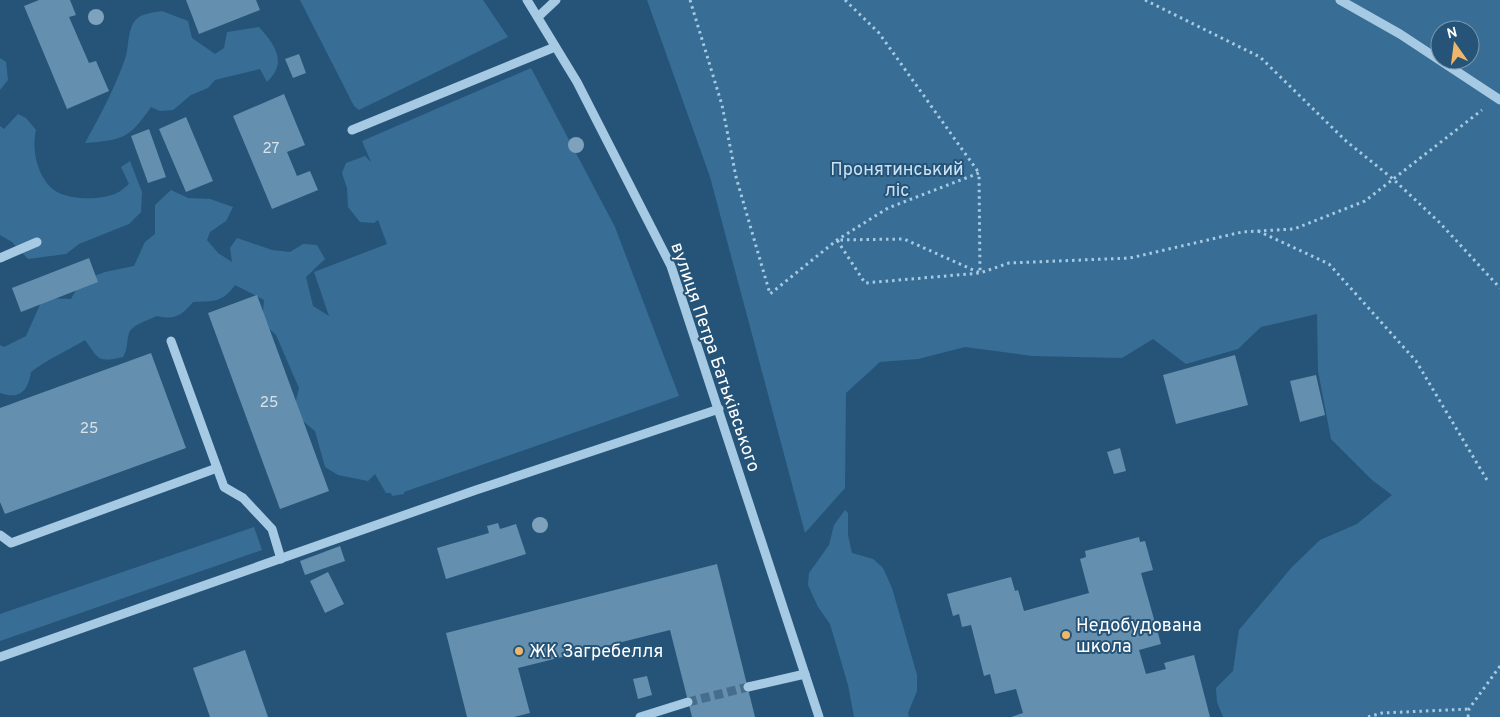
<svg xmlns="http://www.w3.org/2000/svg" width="1500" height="717" font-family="Overpass,sans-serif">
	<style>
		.green { fill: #386e95; fill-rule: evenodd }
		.building { fill: #658fae }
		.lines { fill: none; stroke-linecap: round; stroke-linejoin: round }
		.minor-tunnel { stroke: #466e8c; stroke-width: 9; stroke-dasharray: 9 4.5; stroke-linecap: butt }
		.path { stroke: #a6cae3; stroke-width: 3; stroke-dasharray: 2.5 4; stroke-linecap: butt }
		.minor { stroke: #a6cae3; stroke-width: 9 }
		.tree { fill: #7fa2bc }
		.poi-dot { fill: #edb66b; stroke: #255478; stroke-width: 2 }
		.labels { text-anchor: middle; stroke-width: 4; stroke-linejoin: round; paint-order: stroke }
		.number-label { font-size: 15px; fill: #d8e3eb }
		.park-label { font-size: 18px; fill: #c9e1f3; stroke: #255478 }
		.street-label { font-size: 18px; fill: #fff; stroke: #255478 }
		.poi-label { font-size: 18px; fill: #fff; stroke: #255478; text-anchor: start }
	</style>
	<rect width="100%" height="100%" fill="#255478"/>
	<g class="green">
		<polygon points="300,0 483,0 508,37 359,110 354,106"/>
		<path d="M647,0h853v717h-277l-6,-15 -1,-14 17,-17 6,-41 53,-63 28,-27 37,-16 35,-29 -20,-15 -41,-41 -13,-68 -1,-57 -56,13 -23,22 -52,15 -33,-25 -31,19 -90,-2 -67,-9 -47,12 -38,3 -34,31 -1,95 -40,45 -95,-356zM1440,30h30v30h-30z"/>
		<path d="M162,11l26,10 4,17 23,16 9,-6 3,-16 32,-5c16,18 29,35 8,55l-7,-13 -45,11 -7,8 -17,7 -18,15 -13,1 -9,-4c-22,32 -29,33 -66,36 16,-29 29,-53 40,-84 4,-11 2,-26 9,-37 6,-9 18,-9 28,-11z"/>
		<polygon points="0,58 6,62 8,80 0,90"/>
		<path d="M531,68l84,159 64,169 -275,96v2l-12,2 -1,-3h-5l-11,-19 -7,7 -30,-6 -13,-8 -10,-36 -22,-18 6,-25 -23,-53 -14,-13 2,-22 -29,-15c-13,18 -21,16 -42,17 -12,14 -18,18 -36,14 -8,4 -24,8 -28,17 -3,9 0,13 -6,24 -26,6 -24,2 -38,-17 -18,11 -37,19 -54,32 -3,19 -11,28 -31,21v-48l4,2 22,-11 17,-38 28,1 10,-18 24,-9 29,-6 11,-24 10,-8v-29l16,-15 17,8 22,1 23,8 -7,14 -16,11 -3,8 11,13 14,9 -2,-14 7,-10 35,12 18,2 13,-8 14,1 8,14 -19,18 7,29 16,10 -15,-44 73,-28 -9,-24 -4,3 -14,-1 -12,-15 -1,-19 -5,-15 4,-10 19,-7 6,6 -9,-21z"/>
		<path d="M18,114l8,4 10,12c-5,20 2,53 23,63 15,7 43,7 58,0 4,-2 8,-6 12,-9l-8,-17 9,-6 12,31 -1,20 -12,12 -50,20 -13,10 -38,5 -16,-17 -12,-7v-109l4,3z"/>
		<polygon points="845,510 848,513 848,535 852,553 873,559 883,568 892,588 917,675 917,691 908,713 909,717 854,717 848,685 830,624 818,607 808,585 809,573 829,545 834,525"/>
		<polygon points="254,527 262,550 0,641 0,614"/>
	</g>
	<g class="building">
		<polygon points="39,0 70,0 76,15 69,17 89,63 96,61 109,91 67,109 24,6"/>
		<polygon points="186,0 256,0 260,10 199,34"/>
		<polygon points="299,54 306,73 293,78 285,59"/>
		<polygon points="284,94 305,145 287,152 297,176 310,171 318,190 272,209 233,116"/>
		<polygon points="186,117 213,181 186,192 159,129"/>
		<polygon points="149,129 166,177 148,183 131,136"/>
		<polygon points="89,258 98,282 21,312 12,288"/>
		<polygon points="257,295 329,491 280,509 208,313"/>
		<polygon points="151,353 186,448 5,514 0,502 0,408"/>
		<polygon points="1235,355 1248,405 1176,424 1163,375"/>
		<polygon points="1316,375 1325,415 1300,422 1290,381"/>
		<polygon points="1120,448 1126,471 1114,474 1107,452"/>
		<polygon points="498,523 500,529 516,524 526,554 446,579 437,548 489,533 487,526"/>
		<polygon points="1139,537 1140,542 1145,541 1153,570 1141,573 1161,644 1139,650 1146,674 1166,669 1164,663 1194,655 1210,717 1011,717 1023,713 1016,689 995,694 990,674 984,676 971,625 962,627 959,614 953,616 947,594 1011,577 1015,591 1018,590 1024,611 1089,593 1080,559 1086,557 1085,551"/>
		<polygon points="340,546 345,561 305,575 300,561"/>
		<polygon points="717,564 755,717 692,717 670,630 518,668 530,713 514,717 467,717 446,633"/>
		<polygon points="328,572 344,604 325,613 310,581"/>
		<polygon points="245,650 268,717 210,717 193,668"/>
		<polygon points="647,676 652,695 638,699 633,679"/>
	</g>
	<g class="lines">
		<polyline class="minor-tunnel" points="688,702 748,687"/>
		<g class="path">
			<polyline points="690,0 722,105 736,177 770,294 837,240 888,208 979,173 980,273 904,239 837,240 865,283 980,273 1009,263 1130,258 1242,232 1294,229 1365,201 1482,110"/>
			<polyline points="845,0 879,33 979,173"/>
			<polyline points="1145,0 1260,57 1346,141 1393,179 1439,222 1500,288"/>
			<polyline points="1258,231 1329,264 1416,361 1487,480"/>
			<polyline points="1368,717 1382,713 1469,709"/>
			<polyline points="1468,717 1469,709 1500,666"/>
		</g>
		<g class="minor">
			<polyline points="527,0 577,82 671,266 819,717"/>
			<polyline points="1340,0 1400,34 1500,100"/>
			<polyline points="539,16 556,0"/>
			<polyline points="352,130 555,47"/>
			<polyline points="0,258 37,242"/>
			<polyline points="171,341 224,487 243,498 272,529 281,559"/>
			<polyline points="0,535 11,543 217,468"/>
			<polyline points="0,657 476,490 719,409"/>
			<polyline points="748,687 805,674"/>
			<polyline points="640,717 688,702"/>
		</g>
	</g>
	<g class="tree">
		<circle cx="96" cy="17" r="8"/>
		<circle cx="576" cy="145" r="8"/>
		<circle cx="540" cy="525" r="8"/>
	</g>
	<g class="poi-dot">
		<circle cx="1066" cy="635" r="5"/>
		<circle cx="519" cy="651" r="5"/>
	</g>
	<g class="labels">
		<g class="number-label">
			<text x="271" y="153">27</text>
			<text x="269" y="407">25</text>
			<text x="89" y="433">25</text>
		</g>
		<g class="park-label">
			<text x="897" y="175">Пронятинський<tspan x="897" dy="21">ліс</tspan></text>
		</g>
		<g class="street-label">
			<text transform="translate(716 357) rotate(71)" y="6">вулиця Петра Батьківського</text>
		</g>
		<g class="poi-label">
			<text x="1076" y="631">Недобудована<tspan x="1076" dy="21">школа</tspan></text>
			<text x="529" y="657">ЖК Загребелля</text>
		</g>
	</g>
	<g transform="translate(1455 45) rotate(346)"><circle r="24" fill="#255478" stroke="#7c98ae"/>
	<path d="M0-4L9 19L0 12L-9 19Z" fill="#edb66b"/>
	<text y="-8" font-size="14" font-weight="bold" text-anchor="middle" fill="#ffffff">N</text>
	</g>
</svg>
